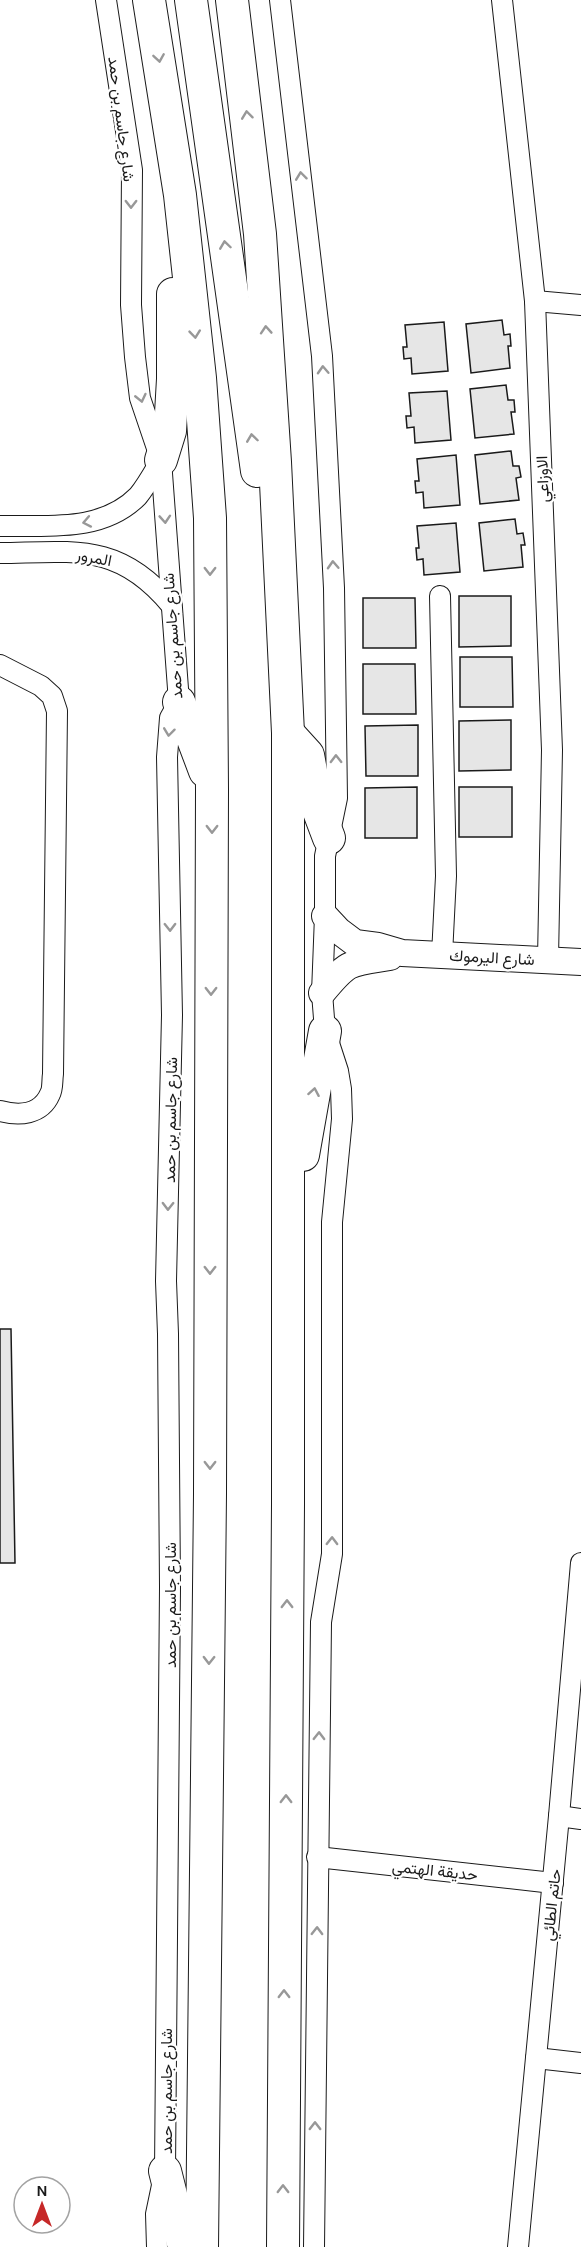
<svg xmlns="http://www.w3.org/2000/svg" width="581" height="2247" font-family="Karla,Vazirmatn,sans-serif">
	<style>
		.building { fill: #e6e6e6; stroke: #1a1a1a; stroke-width: 1.5 }
		.lines { fill: none; stroke-linecap: round; stroke-linejoin: round }
		.minor-casing { stroke: #1a1a1a; stroke-width: 22 }
		.tertiary-casing { stroke: #1a1a1a; stroke-width: 28 }
		.primary-casing { stroke: #1a1a1a; stroke-width: 34 }
		.minor { stroke: #fff; stroke-width: 20 }
		.tertiary { stroke: #fff; stroke-width: 26 }
		.primary { stroke: #fff; stroke-width: 32 }
		.oneway { stroke: #989898 }
		.labels { text-anchor: middle; stroke-width: 4.5; stroke-linejoin: round; paint-order: stroke }
		.street-label { font-size: 16px; fill: #1a1a1a; stroke: #fff }
	</style>
	<rect width="100%" height="100%" fill="#fff"/>
	<g class="building">
		<polygon points="502,320 504,335 510,334 511,346 508,346 510,368 471,373 466,324"/>
		<polygon points="444,322 448,371 412,374 411,358 404,359 403,347 407,347 405,325"/>
		<polygon points="506,385 508,400 514,400 515,412 511,412 514,434 475,438 470,389"/>
		<polygon points="447,391 451,440 415,443 414,427 407,428 406,416 411,416 409,393"/>
		<polygon points="511,451 513,466 519,466 521,477 516,478 519,500 480,504 475,455"/>
		<polygon points="456,455 460,505 424,508 423,492 416,493 415,481 419,481 417,459"/>
		<polygon points="515,519 517,534 523,533 525,545 521,545 523,567 484,571 479,523"/>
		<polygon points="456,523 460,572 424,575 423,559 417,560 416,548 419,548 417,526"/>
		<polygon points="459,596 511,596 511,646 459,647"/>
		<polygon points="363,598 415,598 416,648 363,648"/>
		<polygon points="460,657 512,657 513,707 460,707"/>
		<polygon points="363,664 415,664 416,714 363,714"/>
		<polygon points="511,720 511,770 459,771 459,721"/>
		<polygon points="418,725 418,776 366,776 365,726"/>
		<polygon points="417,787 417,838 365,838 365,788"/>
		<rect x="459" y="787" width="53" height="50"/>
		<polygon points="0,1329 11,1329 15,1563 0,1563"/>
	</g>
	<g class="lines">
		<defs>
			<g id="minor">
				<polyline points="106,0 132,170 131,305 135,357 140,398 161,460 179,702 170,718 167,757 172,1015 166,1281 168,1334 170,1587 165,2171 156,2214 157,2247"/>
				<polyline points="280,0 322,356 334,588 337,798 325,856 325,916 322,993 325,1031 338,1071 341,1089 342,1119 332,1222 332,1554 321,1622 314,2247"/>
				<polyline points="502,0 535,301 552,750 548,959"/>
				<polyline points="535,301 581,305"/>
				<path d="M0,526c46,-1 102,7 138,-30 9,-11 16,-24 23,-36"/>
				<path d="M0,553c74,-1 119,-11 171,52"/>
				<polyline points="440,596 446,876 442,955"/>
				<path d="M0,665l41,21 11,10 5,15 -4,363c-1,6 0,15 -3,20 -9,21 -31,22 -50,17"/>
				<polyline points="559,1816 581,1819"/>
				<polyline points="317,1857 553,1883"/>
				<polyline points="536,2058 581,2063"/>
				<polyline points="518,2247 559,1816 581,1563"/>
			</g>
			<g id="tertiary">
				<polyline points="325,916 339,931 355,943 378,946 402,953 581,962"/>
				<path d="M322,993c27,-33 28,-30 68,-36"/>
			</g>
			<g id="primary">
				<polyline points="149,0 180,195 200,378 210,518 212,790 210,1494 202,2247"/>
				<polyline points="191,0 257,471"/>
				<polyline points="232,0 260,234 275,462 288,733 288,1504 283,2247"/>
				<polyline points="161,460 170,431 173,379 173,294"/>
				<polyline points="179,702 205,771"/>
				<polyline points="288,733 308,755 318,809 329,838"/>
				<polyline points="303,1155 325,1031"/>
				<polyline points="165,2171 184,2247"/>
			</g>
		</defs>
		<use href="#minor" class="minor-casing"/>
		<use href="#tertiary" class="tertiary-casing"/>
		<use href="#primary" class="primary-casing"/>
		<use href="#minor" class="minor"/>
		<use href="#tertiary" class="tertiary"/>
		<use href="#primary" class="primary"/>
	</g>
	<defs><path id="oneway-chevron" d="M-2-3.5L2.5 0L-2 3.5" fill="none" stroke-width="1.6" stroke-linecap="round" stroke-linejoin="round" transform="scale(1.5)"/></defs>
	<g class="oneway">
		<use href="#oneway-chevron" transform="translate(159 58) rotate(81)"/>
		<use href="#oneway-chevron" transform="translate(247 115) rotate(-97)"/>
		<use href="#oneway-chevron" transform="translate(301 176) rotate(-97)"/>
		<use href="#oneway-chevron" transform="translate(131 204) rotate(90)"/>
		<use href="#oneway-chevron" transform="translate(225 245) rotate(-98)"/>
		<use href="#oneway-chevron" transform="translate(266 330) rotate(-94)"/>
		<use href="#oneway-chevron" transform="translate(195 334) rotate(84)"/>
		<use href="#oneway-chevron" transform="translate(323 370) rotate(-93)"/>
		<use href="#oneway-chevron" transform="translate(141 398) rotate(77)"/>
		<use href="#oneway-chevron" transform="translate(252 438) rotate(-98)"/>
		<use href="#oneway-chevron" transform="translate(165 519) rotate(86)"/>
		<use href="#oneway-chevron" transform="translate(87 522) rotate(169)"/>
		<use href="#oneway-chevron" transform="translate(333 565) rotate(-93)"/>
		<use href="#oneway-chevron" transform="translate(210 571) rotate(90)"/>
		<use href="#oneway-chevron" transform="translate(169 732) rotate(97)"/>
		<use href="#oneway-chevron" transform="translate(336 759) rotate(-91)"/>
		<use href="#oneway-chevron" transform="translate(212 829) rotate(90)"/>
		<use href="#oneway-chevron" transform="translate(170 927) rotate(89)"/>
		<use href="#oneway-chevron" transform="translate(211 991) rotate(90)"/>
		<use href="#oneway-chevron" transform="translate(314 1092) rotate(-80)"/>
		<use href="#oneway-chevron" transform="translate(168 1206) rotate(91)"/>
		<use href="#oneway-chevron" transform="translate(210 1270) rotate(90)"/>
		<use href="#oneway-chevron" transform="translate(210 1465) rotate(90)"/>
		<use href="#oneway-chevron" transform="translate(332 1541) rotate(-89)"/>
		<use href="#oneway-chevron" transform="translate(287 1604) rotate(-90)"/>
		<use href="#oneway-chevron" transform="translate(209 1660) rotate(91)"/>
		<use href="#oneway-chevron" transform="translate(319 1736) rotate(-89)"/>
		<use href="#oneway-chevron" transform="translate(286 1799) rotate(-90)"/>
		<use href="#oneway-chevron" transform="translate(317 1931) rotate(-89)"/>
		<use href="#oneway-chevron" transform="translate(284 1994) rotate(-90)"/>
		<use href="#oneway-chevron" transform="translate(315 2126) rotate(-90)"/>
		<use href="#oneway-chevron" transform="translate(283 2189) rotate(-90)"/>
	</g>
	<g class="labels">
		<g class="street-label">
			<text transform="translate(122 119) rotate(83)" y="6">شارع جاسم بن حمد</text>
			<text transform="translate(542 479) rotate(-92)" y="6">الاوزاعي</text>
			<text transform="translate(94 557) rotate(11)" y="6">المرور</text>
			<text transform="translate(172 636) rotate(-94)" y="6">شارع جاسم بن حمد</text>
			<text transform="translate(492 957) rotate(3)" y="6">شارع اليرموك</text>
			<text transform="translate(170 1120) rotate(-89)" y="6">شارع جاسم بن حمد</text>
			<text transform="translate(170 1605) rotate(-90)" y="6">شارع جاسم بن حمد</text>
			<text transform="translate(435 1870) rotate(6)" y="6">حديقة الهتمي</text>
			<text transform="translate(551 1905) rotate(-84)" y="6">حاتم الطائي</text>
			<text transform="translate(166 2091) rotate(-90)" y="6">شارع جاسم بن حمد</text>
		</g>
	</g>
	<g transform="translate(42 2205)"><circle r="28" fill="#ffffff" stroke="#a3a3a3" stroke-width="1.5"/>
	<path d="M0-4.5L10 22L0 15L-10 22Z" fill="#c62828"/>
	<text y="-9" font-size="16" font-weight="bold" text-anchor="middle" fill="#1a1a1a">N</text>
	</g>
</svg>
